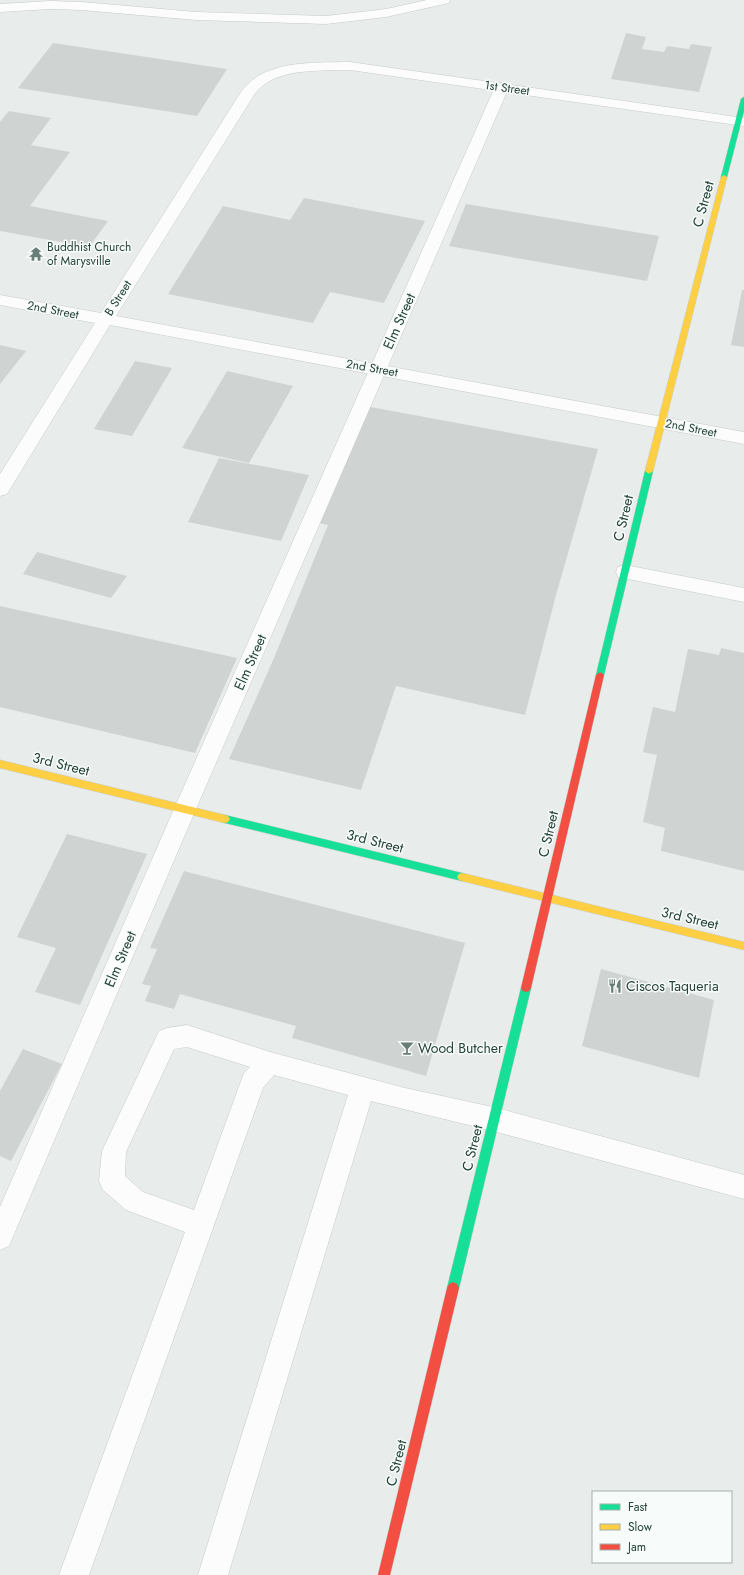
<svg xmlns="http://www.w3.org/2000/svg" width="744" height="1575" font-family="Jost,sans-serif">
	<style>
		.building { fill: #cfd4d2 }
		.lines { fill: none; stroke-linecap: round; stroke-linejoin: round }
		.lane-casing { stroke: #c5cac8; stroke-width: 1 }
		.street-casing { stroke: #c5cac8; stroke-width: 1 }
		.fast-casing { stroke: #c3cbc8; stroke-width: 1 }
		.slow-casing { stroke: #c3cbc8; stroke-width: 1 }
		.jam-casing { stroke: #c3cbc8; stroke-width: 1 }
		.lane { fill: #fcfcfc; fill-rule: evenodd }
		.street { fill: #fcfcfc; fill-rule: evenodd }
		.fast { fill: #16e098; fill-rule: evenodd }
		.slow { fill: #ffcf43; fill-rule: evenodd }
		.jam { fill: #f24e42; fill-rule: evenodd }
		.labels { text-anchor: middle; stroke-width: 3; stroke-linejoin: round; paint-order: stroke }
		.far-street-label { font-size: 12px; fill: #24423a; stroke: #f7fbf9 }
		.far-poi-label { font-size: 12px; fill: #24423a; stroke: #f7fbf9; text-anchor: start }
		.street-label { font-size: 14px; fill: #24423a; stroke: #f7fbf9 }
		.poi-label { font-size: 14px; fill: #24423a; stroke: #f7fbf9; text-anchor: start }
	</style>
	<rect width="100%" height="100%" fill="#e8edeb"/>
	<g class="building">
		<polygon points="626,33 646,37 642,49 664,52 667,46 689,49 691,44 712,47 699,92 611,79"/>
		<polygon points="53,43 227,69 197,116 18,88"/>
		<polygon points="9,111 51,118 31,145 70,152 30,206 108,221 89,247 0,231 0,122"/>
		<polygon points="304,198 425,221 384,303 330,292 313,323 168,294 223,206 290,220"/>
		<polygon points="466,204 659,236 647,281 449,246"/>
		<polygon points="742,290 744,290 744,347 731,345"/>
		<polygon points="0,345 26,351 0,384"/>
		<polygon points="135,361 172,368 132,436 94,429"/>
		<polygon points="227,371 293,386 249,463 182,448"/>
		<polygon points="365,406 598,449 556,595 525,715 396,686 361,790 229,759 274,658 328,525 315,522"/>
		<polygon points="219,458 309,475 281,541 188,522"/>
		<polygon points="37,552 127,576 111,598 23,574"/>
		<polygon points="0,606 237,658 195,753 0,707"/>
		<polygon points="721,648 744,653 744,871 661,851 665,828 643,822 657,755 643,752 653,707 675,712 688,649 719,655"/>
		<polygon points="67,834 147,854 80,1005 35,992 56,948 17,937"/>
		<polygon points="184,871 465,943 426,1076 292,1038 296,1026 180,994 174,1009 145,1001 151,986 142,984 157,949 150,948"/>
		<polygon points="601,969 714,1000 699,1078 582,1046"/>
		<polygon points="23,1049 62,1064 11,1161 0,1156 0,1091"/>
	</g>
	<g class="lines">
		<defs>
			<g id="lane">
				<polygon points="427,0 450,0 449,3 386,17 326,24 196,20 82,10 50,9 0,12 0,4 50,1 82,2 196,12 326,16 386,9"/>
				<polygon points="502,83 507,84 509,87 196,809 9,1246 0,1250 0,1207 174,809 495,87 497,84"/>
				<polygon points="625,565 744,588 744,602 618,577 616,572 618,567"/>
				<path d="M187,1025l83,27 135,36 88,19 251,68v24l-251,-68 -122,-30 -143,474h-30l150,-480 -74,-20 -11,13 -174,487h-30l126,-343 -59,-22 -23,-20 -4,-9 3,-30 57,-120 8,-3zM187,1047l63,20 -6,6 -3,8 -47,129 -51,-18 -18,-16 1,-24 48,-103z"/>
			</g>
			<path id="street" d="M350,62l394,56v8l-394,-56c-27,1 -62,-2 -85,14 -5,3 -8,7 -11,11l-138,221 628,116v12l-634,-119 -103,169 -7,2v-22l95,-151 -95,-18v-10l101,18 140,-221c23,-33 73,-29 109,-30z"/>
			<g id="fast">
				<polygon points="744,97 744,111 727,177 722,178 721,177 741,99"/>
				<polygon points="649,468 653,471 604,675 600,678 596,675 645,471"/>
				<polygon points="225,815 462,873 465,874 467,877 465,880 462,881 225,823 222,822 220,819 222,816"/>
				<polygon points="526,984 529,985 531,988 459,1288 457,1292 453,1294 449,1292 447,1288 521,988 523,985"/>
			</g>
			<g id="slow">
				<polygon points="724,175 727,177 653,471 649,474 645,471 721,177"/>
				<polygon points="0,760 225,815 228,816 230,819 228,822 225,823 0,768"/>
				<polygon points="462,873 744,942 744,950 462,881 459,880 457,877 459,874"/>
			</g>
			<g id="jam">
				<polygon points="600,672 604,675 531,988 529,991 526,992 523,991 521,988 596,675"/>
				<polygon points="453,1282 457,1284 459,1288 390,1575 378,1575 447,1288 449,1284"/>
			</g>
		</defs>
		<use href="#lane" class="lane-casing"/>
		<use href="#street" class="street-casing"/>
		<use href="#fast" class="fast-casing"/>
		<use href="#slow" class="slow-casing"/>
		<use href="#jam" class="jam-casing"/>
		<use href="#lane" class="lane"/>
		<use href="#street" class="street"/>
		<use href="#fast" class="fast"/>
		<use href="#slow" class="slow"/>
		<use href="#jam" class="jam"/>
	</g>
	<defs>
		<symbol id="temple-bare" viewBox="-9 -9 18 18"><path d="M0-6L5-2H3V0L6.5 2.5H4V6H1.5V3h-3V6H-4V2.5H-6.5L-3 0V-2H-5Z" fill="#697e78" stroke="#f7fbf9" stroke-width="2.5" paint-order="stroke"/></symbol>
		<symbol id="restaurant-bare" viewBox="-9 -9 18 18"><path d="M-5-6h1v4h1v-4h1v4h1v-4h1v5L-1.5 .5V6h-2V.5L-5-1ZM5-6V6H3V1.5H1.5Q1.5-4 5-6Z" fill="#697e78" stroke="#f7fbf9" stroke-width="2.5" paint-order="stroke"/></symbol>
		<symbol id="bar-bare" viewBox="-9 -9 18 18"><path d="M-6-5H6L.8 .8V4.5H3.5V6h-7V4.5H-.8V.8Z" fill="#697e78" stroke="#f7fbf9" stroke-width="2.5" paint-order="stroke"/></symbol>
	</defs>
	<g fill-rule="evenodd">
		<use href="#temple-bare" x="26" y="244" width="20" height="20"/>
		<use href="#restaurant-bare" x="605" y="976" width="20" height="20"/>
		<use href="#bar-bare" x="397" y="1038" width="20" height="20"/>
	</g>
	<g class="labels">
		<g class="far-street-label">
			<text transform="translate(507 88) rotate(8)" y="4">1st Street</text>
			<text transform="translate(118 298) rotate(-58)" y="4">B Street</text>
			<text transform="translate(53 310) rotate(11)" y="4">2nd Street</text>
			<text transform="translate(372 368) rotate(10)" y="4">2nd Street</text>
			<text transform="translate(691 428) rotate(11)" y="4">2nd Street</text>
		</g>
		<g class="far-poi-label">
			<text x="47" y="251">Buddhist Church<tspan x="47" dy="14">of Marysville</tspan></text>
		</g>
		<g class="street-label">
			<text transform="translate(703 204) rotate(-75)" y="5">C Street</text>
			<text transform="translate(399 321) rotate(-66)" y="5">Elm Street</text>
			<text transform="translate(623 518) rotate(-77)" y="5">C Street</text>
			<text transform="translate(250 662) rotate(-66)" y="5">Elm Street</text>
			<text transform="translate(61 764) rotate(14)" y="5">3rd Street</text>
			<text transform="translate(548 834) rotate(-77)" y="5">C Street</text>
			<text transform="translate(375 841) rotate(14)" y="5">3rd Street</text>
			<text transform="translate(690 918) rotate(13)" y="5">3rd Street</text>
			<text transform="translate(120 959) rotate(-67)" y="5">Elm Street</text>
			<text transform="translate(472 1148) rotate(-76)" y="5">C Street</text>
			<text transform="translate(396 1463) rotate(-76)" y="5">C Street</text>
		</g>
		<g class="poi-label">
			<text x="626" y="991">Ciscos Taqueria</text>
			<text x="418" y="1053">Wood Butcher</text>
		</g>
	</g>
	<rect x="592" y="1491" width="140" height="72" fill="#f7fbf9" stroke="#a3b1ad"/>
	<rect x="600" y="1504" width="20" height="6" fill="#16e098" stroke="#a3b1ad"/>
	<text x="628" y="1511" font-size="12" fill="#24423a">Fast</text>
	<rect x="600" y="1524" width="20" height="6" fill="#ffcf43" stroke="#a3b1ad"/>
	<text x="628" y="1531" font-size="12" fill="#24423a">Slow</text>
	<rect x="600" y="1544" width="20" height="6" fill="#f24e42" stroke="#a3b1ad"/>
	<text x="628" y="1551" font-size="12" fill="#24423a">Jam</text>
</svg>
